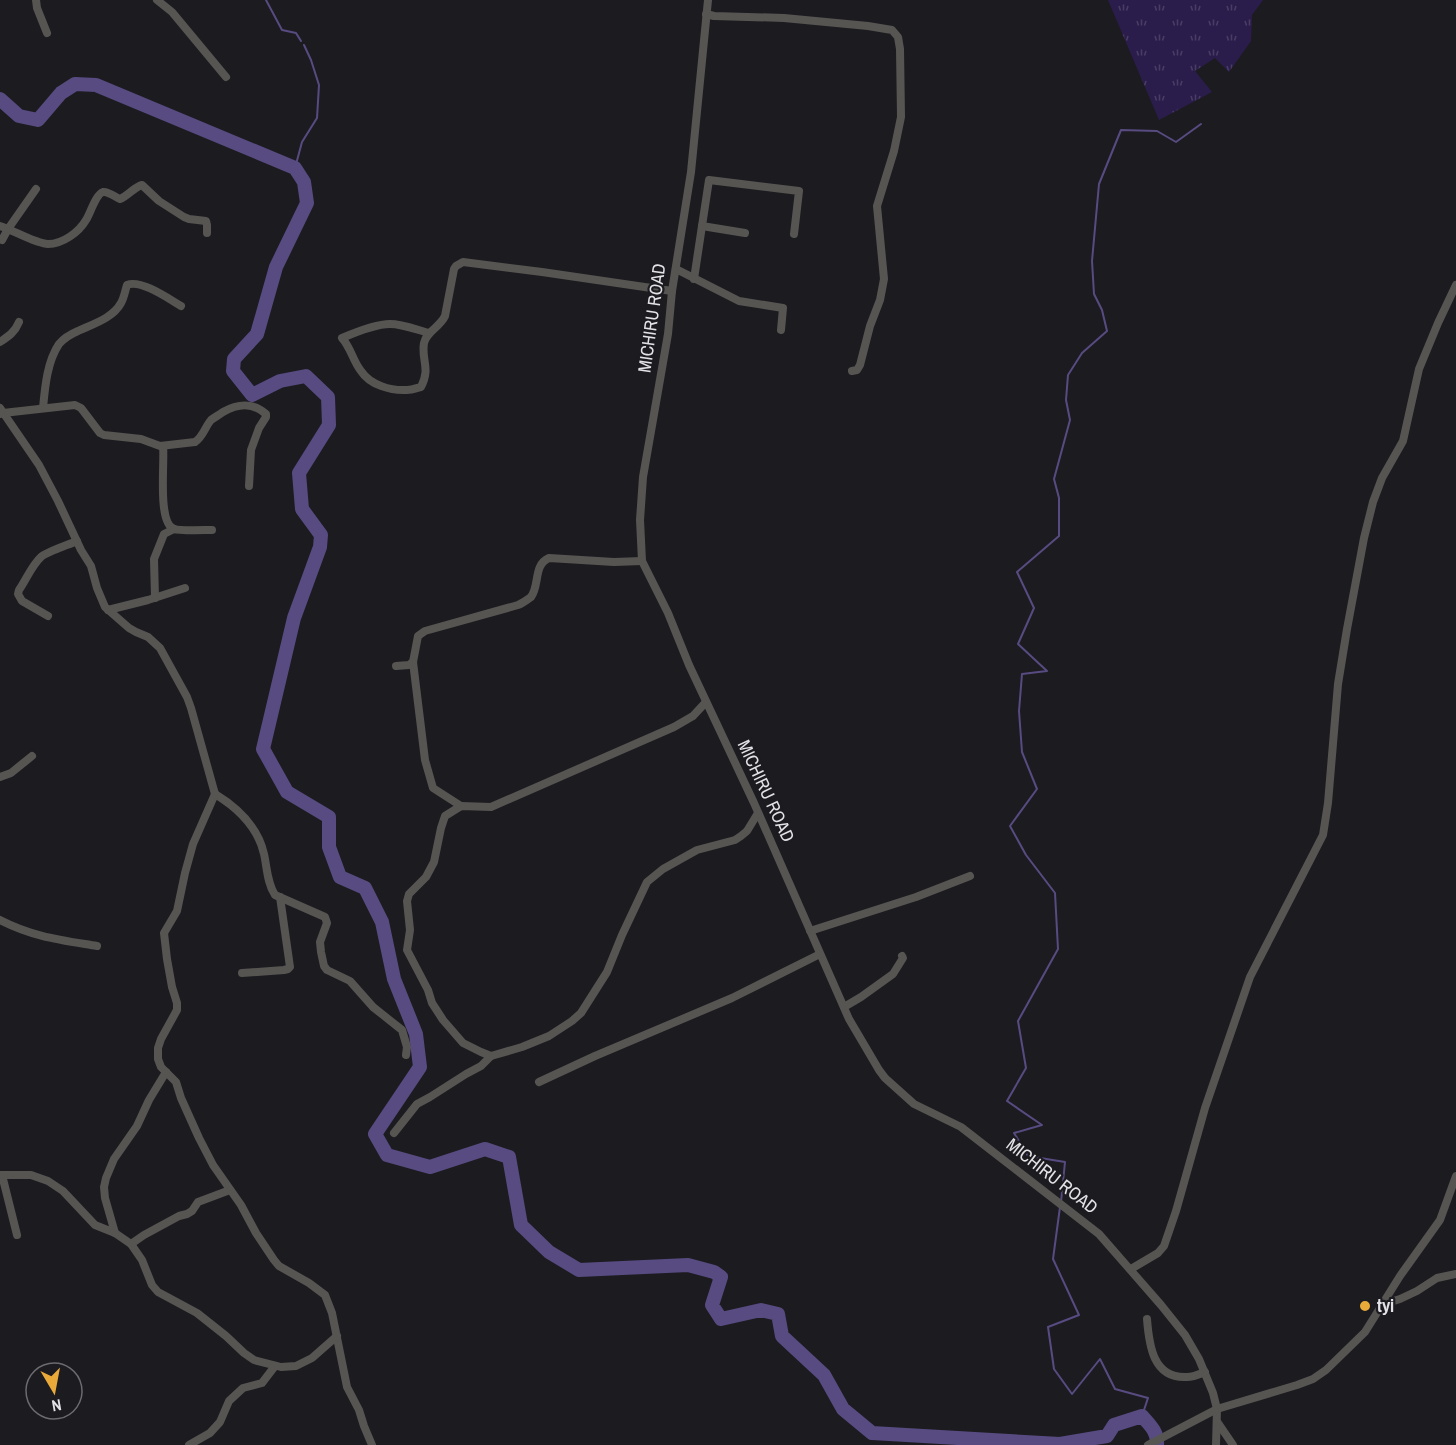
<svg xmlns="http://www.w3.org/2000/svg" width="1456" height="1445" font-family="'Archivo Narrow',sans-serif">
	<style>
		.grass { fill: url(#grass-tufts) }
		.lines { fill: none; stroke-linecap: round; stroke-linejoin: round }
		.stream { stroke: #584b81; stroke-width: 2 }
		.river { stroke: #584b81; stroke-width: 14 }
		.minor { stroke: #575552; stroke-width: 8 }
		.poi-dot { fill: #eaaa39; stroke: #1c1b20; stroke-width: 2 }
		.labels { text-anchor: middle; stroke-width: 4.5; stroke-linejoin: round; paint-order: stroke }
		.street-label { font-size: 18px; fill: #e3e2e6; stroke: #1c1b20 }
		.poi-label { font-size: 18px; font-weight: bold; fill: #e3e2e6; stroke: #1c1b20; text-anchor: start }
	</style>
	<defs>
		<pattern id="grass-tufts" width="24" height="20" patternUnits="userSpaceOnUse" patternTransform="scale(1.5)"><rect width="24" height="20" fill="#2a1c4b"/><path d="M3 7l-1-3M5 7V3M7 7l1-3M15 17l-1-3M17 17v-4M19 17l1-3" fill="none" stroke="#493d65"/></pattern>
	</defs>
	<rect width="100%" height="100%" fill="#1c1b20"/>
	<polygon class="grass" points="1108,0 1263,0 1252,15 1251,41 1229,72 1215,58 1195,71 1212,92 1159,120"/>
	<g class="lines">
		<g class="stream">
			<polyline points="266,0 282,30 296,33 301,41"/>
			<polyline points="295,168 302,142 317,118 319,85 311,60 304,45"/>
			<polyline points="1061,1202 1065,1162 1028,1156 1014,1133 1042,1125 1007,1101 1026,1068 1018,1021 1058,949 1055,893 1026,855 1010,826 1037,789 1022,752 1019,711 1022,674 1047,671 1018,644 1034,608 1017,572 1059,536 1059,498 1054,479 1070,420 1066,400 1068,375 1082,353 1107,331 1102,310 1094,294 1092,261 1099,184 1121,130 1157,131 1176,142 1201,124"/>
			<polyline points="1060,1207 1053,1259 1079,1315 1048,1327 1054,1369 1072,1394 1100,1359 1115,1389 1148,1398 1142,1416"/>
		</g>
		<path class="river" d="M0,99l19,17 19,4 23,-27 14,-9 21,1 199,83 9,14 3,21 -31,64 -19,67 -23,25 -1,12 19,24 28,-14 26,-5 22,21 1,28 -30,48 3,36 19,26 -1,12 -26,71 -31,131 24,43 42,25v30l11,30 25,11 17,34 12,57 22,55 4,33 -45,67 12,21 43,12 55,-18 24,8 12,68 28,27 30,18 109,-5 26,7 7,5 -9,28 9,14 40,-9 17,4 4,22 42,39 19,34 29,24 188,11 47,-8 7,-11 28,-9c8,9 16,16 15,29"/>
		<g class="minor">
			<polyline points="36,0 37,8 47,33"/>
			<polyline points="157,0 172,12 226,77"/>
			<polyline points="708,0 691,172 672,291 668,334 643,477 640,520 642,561 668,613 689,665 754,803 849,1019 879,1070 885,1078 914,1104 961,1127 1099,1234 1161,1305 1185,1335 1199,1359 1213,1393 1217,1409 1216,1445"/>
			<polyline points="706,14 714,16 784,18 868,26 892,30 898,37 900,49 901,117 894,151 877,206 884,279 880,300 870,326 860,365 857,370 852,371"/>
			<path d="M0,226c13,4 36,18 48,18 15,0 31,-12 38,-24 4,-6 10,-26 17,-28 5,-1 12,5 17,7 8,-3 14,-12 22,-14l17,16 25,16 5,2 17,2 1,4v8"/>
			<polyline points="745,233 702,226 709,180 799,191 794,234"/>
			<polyline points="2,240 8,229 36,189"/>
			<polyline points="676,269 739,301 783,308 781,330"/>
			<polyline points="694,279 702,226"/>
			<path d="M429,333c-12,-3 -26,-9 -39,-9 -14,0 -34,8 -48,14 9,10 11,23 19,33 9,14 30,20 46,19 5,0 10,-2 14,-3 10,-19 0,-27 3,-44 2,-11 16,-16 21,-27l9,-47 2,-3 7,-4 79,10 130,19"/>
			<path d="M0,342c9,-6 15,-10 19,-20"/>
			<polyline points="0,408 39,465 58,501 81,550 91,566 97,588 105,607 129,628 136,632 148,637 160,648 187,697 191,708 215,794 193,844 185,873 177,911 164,933 167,959 172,987 177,1003 177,1010 161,1039 158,1048 158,1059 161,1067 176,1082 181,1098 199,1138 213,1165 241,1205 256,1233 274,1260 279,1266 309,1283 325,1295 332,1313 347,1387 359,1410 364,1426 372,1445"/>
			<path d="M43,408c2,-21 4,-46 16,-64 5,-6 12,-10 19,-13 15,-7 35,-13 43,-28 3,-5 4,-12 6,-18 14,-6 42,14 54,21"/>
			<path d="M0,414l3,-1 72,-8 6,3 19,25 4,2 37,4 19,7 35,-4c8,-5 10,-15 16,-22 4,-3 8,-5 12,-8 14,-8 30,-10 43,2v3l-7,11 -8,22 -2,36"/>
			<path d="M163,446c2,15 -6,77 11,83 5,2 31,1 38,1"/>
			<polyline points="155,598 154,559 164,534 174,529"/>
			<polyline points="108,610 148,600 185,588"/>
			<path d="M48,616l-26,-15 -4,-7 1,-4c7,-10 13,-25 22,-33 5,-5 27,-12 36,-16"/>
			<polyline points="396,666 409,665 413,662"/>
			<polyline points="0,777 11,773 32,756"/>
			<path d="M215,794c23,14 43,33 49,60 3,13 3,29 11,41l50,22 2,6 -7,19 1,10 3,14 3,4 23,11 23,26 29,23 5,17 -1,8"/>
			<path d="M461,806l-28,-18 -8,-28 -12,-98 5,-26 7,-5 93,-26c5,-2 9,-5 13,-8 9,-12 2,-32 18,-39l65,4 28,-1"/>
			<path d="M0,920c33,17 61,20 97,26"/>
			<polyline points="810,931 916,897 970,876"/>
			<polyline points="242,973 284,970 288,969 290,967 280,897"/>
			<polyline points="844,1007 861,997 893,974 903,958 902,956"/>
			<polyline points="491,1056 481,1052 463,1043 443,1020 432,1003 428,990 407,950 410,930 407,901 409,894 426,877 434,862 441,828 445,816 461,806 491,807 674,727 693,716 706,702"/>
			<polyline points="539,1082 595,1056 732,998 820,954"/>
			<polyline points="394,1133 417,1104 430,1097 466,1074 481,1066 491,1056 522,1047 549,1036 572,1021 581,1013 607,972 622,935 647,882 663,869 697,850 735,840 741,836 747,831 758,813"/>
			<polyline points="0,1175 31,1175 48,1181 63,1191 95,1225 115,1233 131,1244 142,1260 152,1285 158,1292 197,1313 226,1336 244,1353 254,1360 281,1367 296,1366 312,1358 337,1336"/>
			<polyline points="2,1175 17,1235"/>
			<polyline points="115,1233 105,1198 104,1187 106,1178 114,1159 137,1126 149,1100 166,1072"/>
			<polyline points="131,1244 144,1235 179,1216 187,1214 192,1211 198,1202 230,1190"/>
			<polyline points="1131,1269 1158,1253 1164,1246 1176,1211 1205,1108 1250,977 1323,835 1328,803 1338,684 1347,629 1364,538 1373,502 1382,478 1403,441 1419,369 1438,323 1456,285"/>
			<polyline points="1384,1304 1400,1299 1417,1291 1437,1278 1456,1274"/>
			<path d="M1147,1319c2,26 6,60 40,58 6,0 13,-3 18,-5"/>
			<polyline points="1218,1423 1233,1445"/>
			<polyline points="189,1445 210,1433 220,1422 229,1401 243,1388 262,1383 275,1366"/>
			<polyline points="1148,1445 1217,1409 1297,1385 1313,1379 1326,1370 1365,1332 1400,1276 1440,1220 1456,1176"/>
		</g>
	</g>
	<circle class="poi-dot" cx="1365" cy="1306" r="6"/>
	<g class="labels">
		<g class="street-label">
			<text transform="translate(652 318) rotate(-82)" y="6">MICHIRU ROAD</text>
			<text transform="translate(766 791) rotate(65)" y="6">MICHIRU ROAD</text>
			<text transform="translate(1052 1176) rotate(38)" y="6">MICHIRU ROAD</text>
		</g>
		<g class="poi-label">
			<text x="1377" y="1312">tyi</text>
		</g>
	</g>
	<g transform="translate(54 1391) rotate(170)"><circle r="28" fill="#1c1b20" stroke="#6c6b6f" stroke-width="1.5"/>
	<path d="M0-4.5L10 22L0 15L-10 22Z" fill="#eaaa39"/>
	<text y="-9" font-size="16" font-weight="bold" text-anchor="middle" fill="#e3e2e6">N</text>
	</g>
</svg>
